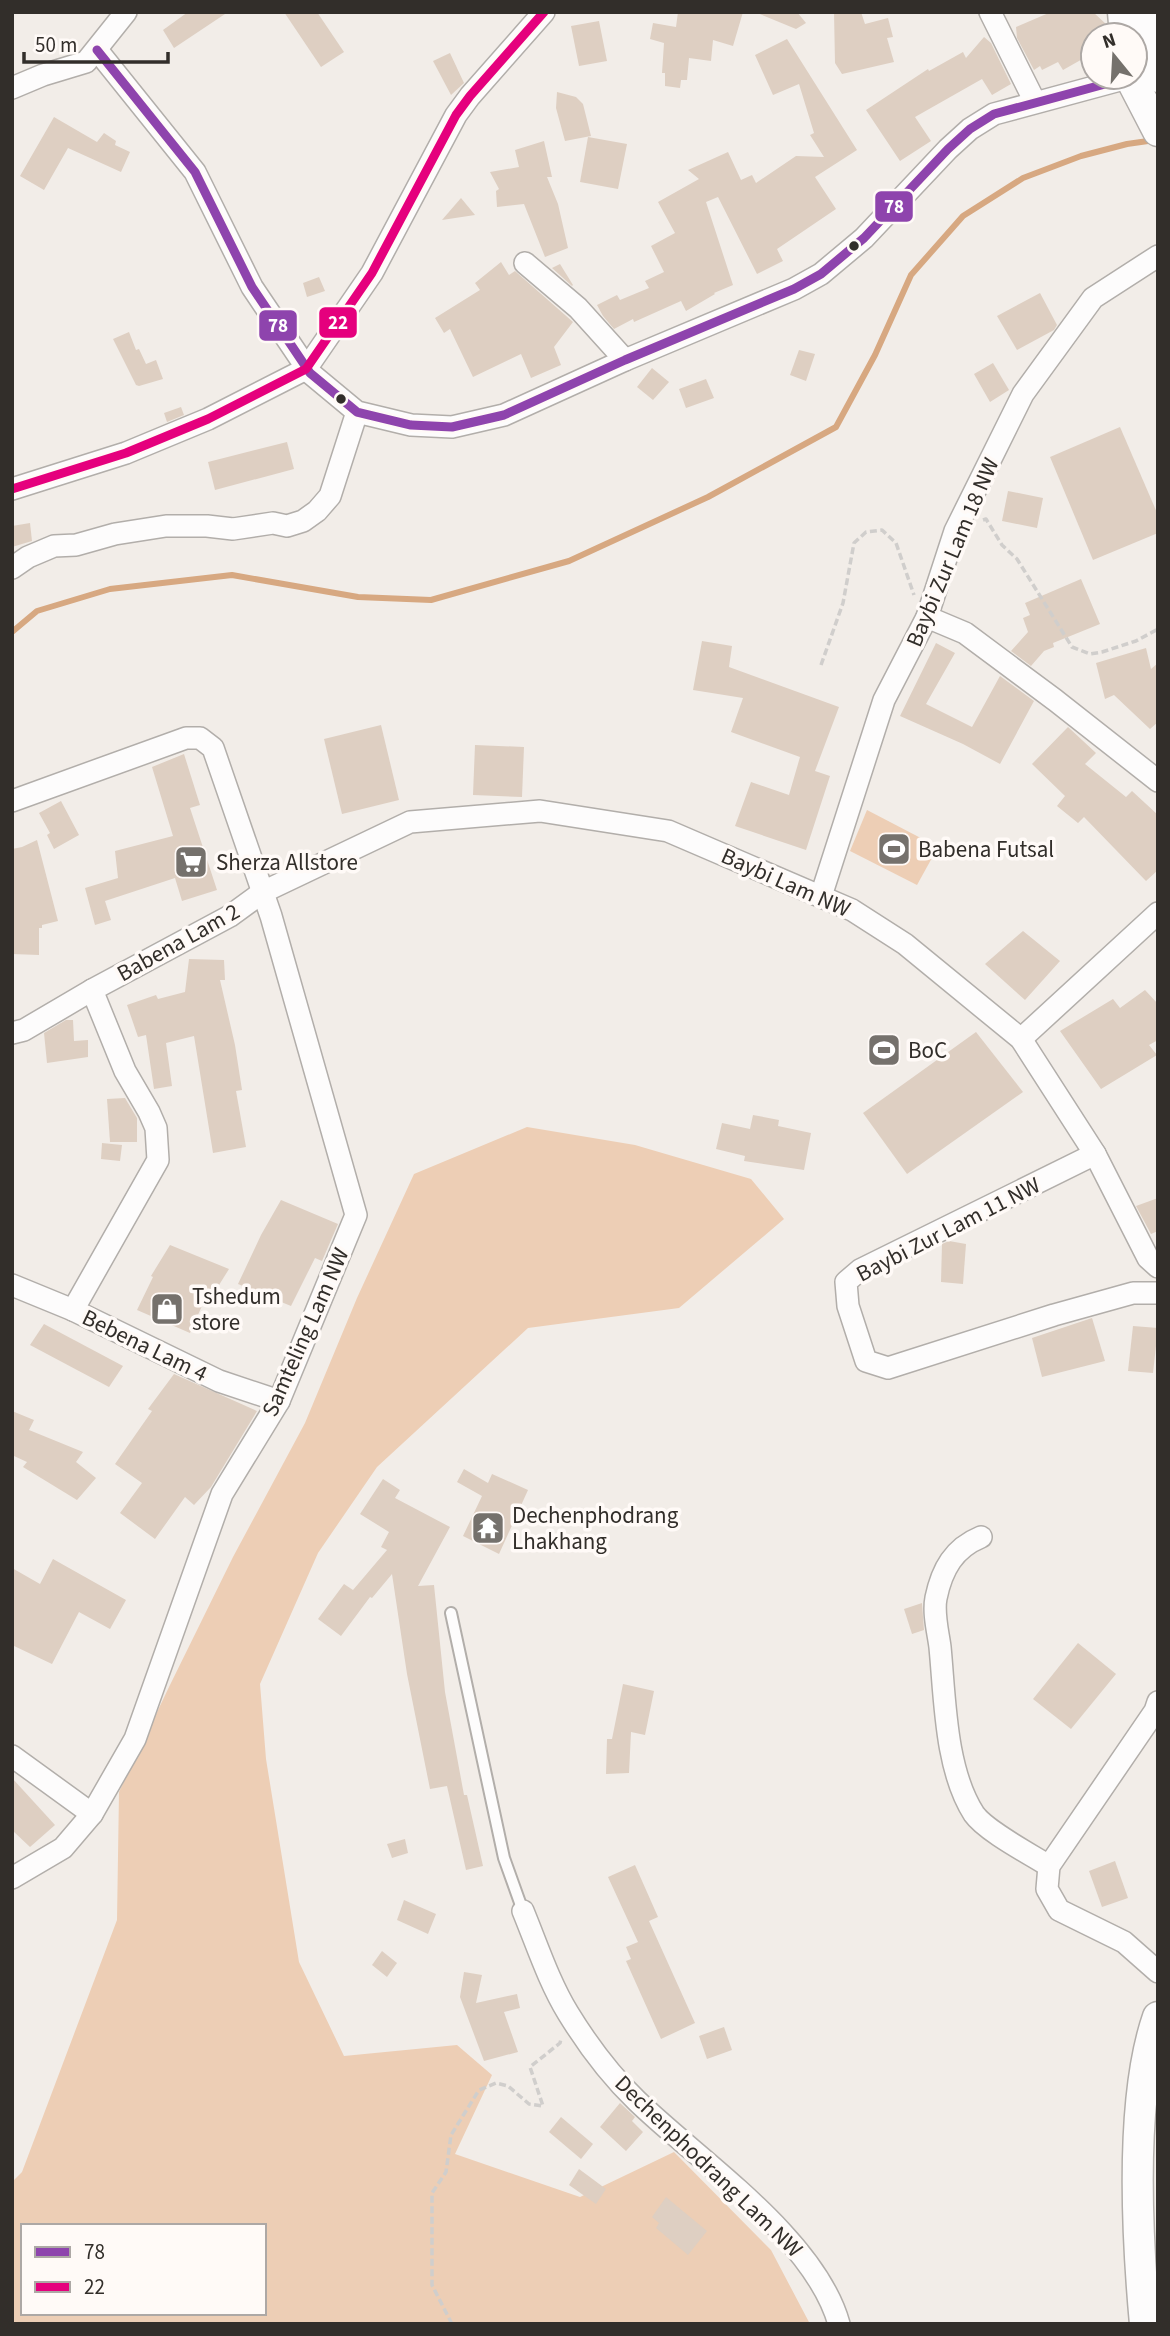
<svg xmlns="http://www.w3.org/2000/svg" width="1170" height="2336" font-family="'Source Sans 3',sans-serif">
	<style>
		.green { fill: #edceb5; fill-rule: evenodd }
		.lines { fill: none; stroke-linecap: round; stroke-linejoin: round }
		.stream { stroke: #d7a881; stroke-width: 6 }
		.building { fill: #decfc2 }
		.lane-casing { stroke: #b2aeaa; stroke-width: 14 }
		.street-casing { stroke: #b2aeaa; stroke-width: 24 }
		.secondary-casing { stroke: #b2aeaa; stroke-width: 33 }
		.path { stroke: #d0cecc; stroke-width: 3.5; stroke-dasharray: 7 3.5; stroke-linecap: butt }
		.lane { stroke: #fdfcfc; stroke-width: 10 }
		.street { stroke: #fdfcfc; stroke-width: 21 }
		.secondary { stroke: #fdfcfc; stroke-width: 30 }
		.bus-1-casing { stroke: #fffaf7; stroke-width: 14 }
		.bus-2-casing { stroke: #fffaf7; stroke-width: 14 }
		.bus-1 { stroke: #8e44ad; stroke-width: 9 }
		.bus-2 { stroke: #e5007d; stroke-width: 9 }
		.bus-dot { fill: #322e2a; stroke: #fffaf7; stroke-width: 2.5 }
		.labels { text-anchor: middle; stroke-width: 7; stroke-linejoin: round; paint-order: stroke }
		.street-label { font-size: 23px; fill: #322e2a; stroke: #fffaf7 }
		.poi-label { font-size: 23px; fill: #322e2a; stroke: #fffaf7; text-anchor: start }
		.line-badge { stroke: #fffaf7; stroke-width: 2.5 }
		.badge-label { font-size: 19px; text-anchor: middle; font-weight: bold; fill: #fff }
	</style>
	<rect width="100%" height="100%" fill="#f2ede8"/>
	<g class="green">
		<polygon points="867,810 938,847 917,885 850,851"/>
		<path d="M527,1127l108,18 116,34 33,40 -105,89 -151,20 -151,139 -59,86 -58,131 6,75 33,203 45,94 113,-11 35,30 -37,79 125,43 94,-45 97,98 39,74h-798v-142l10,-10 95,-252 2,-128 50,-105 64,-130 72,-134 52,-125 57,-124zM23,2226h241v87h-241z"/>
	</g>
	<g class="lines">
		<polyline class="stream" points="12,632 37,611 110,589 232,575 358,597 431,600 569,561 708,497 836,427 875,355 911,275 963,216 1023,178 1081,156 1127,144 1155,140"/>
	</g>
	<g class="building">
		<polygon points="188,12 228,12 174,48 163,30"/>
		<polygon points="284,12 317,12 344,52 321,67"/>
		<polygon points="678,12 743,12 733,46 713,40 711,61 689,58 687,80 681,80 680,88 665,86 665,73 662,73 664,43 650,39 653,23 676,27"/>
		<polygon points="755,12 797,12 806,23 796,29"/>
		<polygon points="834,12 861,12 865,24 888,18 893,37 887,38 894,62 842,74 835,63"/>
		<polygon points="1051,12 1093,12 1107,25 1107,35 1093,35 1093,53 1063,70 1058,62 1042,70 1040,66 1034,70 1017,38 1016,27"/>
		<polygon points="599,21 607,61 579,66 571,26"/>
		<polygon points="984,37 991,43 1011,84 992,95 982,79 915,117 931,141 900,161 866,110 928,69 929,71 963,52 966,58"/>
		<polygon points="787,39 857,150 815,177 836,209 777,249 783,261 757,274 718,197 706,202 733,285 714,293 715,294 686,311 681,301 634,322 633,319 614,329 603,316 597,305 617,295 620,300 649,288 645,281 664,272 651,246 675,233 658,202 699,179 688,170 728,152 741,180 752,175 756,183 796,156 824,157 810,135 814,133 799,84 773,95 755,55"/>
		<polygon points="450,53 464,83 451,95 433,61"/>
		<polygon points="557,92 576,97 583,104 591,136 565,141 556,108"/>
		<polygon points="54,117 97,142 104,133 116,141 115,145 130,152 121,172 68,148 44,190 20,176"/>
		<polygon points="588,137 627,144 618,189 580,182"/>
		<polygon points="544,141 552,177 547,177 558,204 568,248 545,257 524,204 497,207 496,191 499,189 490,172 519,167 515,150"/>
		<polygon points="461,198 475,215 442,220"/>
		<polygon points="501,262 509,275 515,271 573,322 554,347 561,365 531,378 521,354 473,377 450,329 444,333 435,318 480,290 475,283"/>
		<polygon points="560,264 573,285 572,286 552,268"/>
		<polygon points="319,277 325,291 307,297 303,283"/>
		<polygon points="1040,293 1057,325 1054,330 1017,350 997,316"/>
		<polygon points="129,332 136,350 139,349 146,364 156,360 163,379 139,386 136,385 113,339"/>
		<polygon points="799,350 815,354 806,381 790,375"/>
		<polygon points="993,363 1009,390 990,402 974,374"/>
		<polygon points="652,368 669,382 653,400 637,387"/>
		<polygon points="706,379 714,398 686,408 679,389"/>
		<polygon points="181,407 184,415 167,422 164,413"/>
		<polygon points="1120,427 1158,515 1158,533 1093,560 1050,457"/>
		<polygon points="287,442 294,469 215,490 208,462"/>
		<polygon points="1008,491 1043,498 1037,528 1002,521"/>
		<polygon points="30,523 32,541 12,547 12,526"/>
		<polygon points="1081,579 1100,624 1053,643 1054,647 1044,651 1031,666 1011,651 1028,632 1023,618 1030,615 1025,603"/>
		<polygon points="702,641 732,646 729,667 839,707 815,771 830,776 806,850 735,826 751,782 789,795 800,757 731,732 743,698 693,690"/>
		<polygon points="936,643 955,653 926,704 972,727 1000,676 1034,701 1000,764 963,744 900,716"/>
		<polygon points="1146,648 1151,669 1158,663 1158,722 1150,729 1114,695 1105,699 1096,663"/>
		<polygon points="381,725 399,800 342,814 324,739"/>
		<polygon points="1068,727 1096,753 1085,764 1126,797 1132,791 1158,815 1158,870 1146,881 1084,817 1078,823 1057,806 1065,796 1032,764"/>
		<polygon points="475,745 524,747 522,797 473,795"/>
		<polygon points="184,754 200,805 190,808 217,890 182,901 175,878 105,901 111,920 95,925 85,888 118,878 115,851 173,836 152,767"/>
		<polygon points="61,801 79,835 54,849 47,835 50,833 39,813"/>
		<polygon points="37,840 58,921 42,925 42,928 39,928 39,955 12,954 12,849 22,847"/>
		<polygon points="1023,931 1060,961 1025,1000 985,964"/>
		<polygon points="189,959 224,960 225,980 220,980 235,1045 242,1090 236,1091 246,1147 213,1153 194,1036 166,1043 172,1086 154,1089 146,1035 138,1037 127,1005 156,995 158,999 185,992"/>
		<polygon points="1145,990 1158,1004 1158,1040 1149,1045 1157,1055 1101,1089 1060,1031 1113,999 1120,1008"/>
		<polygon points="66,1020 73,1020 74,1041 88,1040 88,1057 47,1063 44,1033"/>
		<polygon points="976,1032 1023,1092 907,1174 863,1113"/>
		<polygon points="125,1098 137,1118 137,1142 110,1142 107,1099"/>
		<polygon points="753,1115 779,1120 778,1126 811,1133 804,1170 744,1161 745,1156 716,1149 722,1123 750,1129"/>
		<polygon points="102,1143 122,1145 120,1161 101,1159"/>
		<polygon points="1158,1198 1158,1231 1151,1234 1136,1206"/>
		<polygon points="281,1200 338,1224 322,1261 315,1258 291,1306 238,1284 261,1235"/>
		<polygon points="949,1241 966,1244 963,1284 941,1282 942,1244"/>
		<polygon points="170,1245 229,1269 209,1301 205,1299 190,1333 137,1310 153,1277 151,1276"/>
		<polygon points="1092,1318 1105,1361 1042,1377 1032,1338"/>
		<polygon points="44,1324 123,1366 109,1387 30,1345"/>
		<polygon points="1133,1326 1158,1328 1153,1373 1128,1371"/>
		<polygon points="174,1374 257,1411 211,1487 194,1505 185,1497 155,1539 120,1513 142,1483 115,1464 152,1411 148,1409"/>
		<polygon points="12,1411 34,1420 29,1430 83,1452 76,1462 96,1478 77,1500 23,1467 27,1462 14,1456 12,1458"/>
		<polygon points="464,1469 488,1483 492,1474 528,1490 499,1554 463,1536 482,1496 457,1482"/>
		<polygon points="383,1479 400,1490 395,1498 450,1527 418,1586 434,1585 445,1692 464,1795 467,1795 483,1866 466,1870 447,1786 430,1789 407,1674 392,1574 372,1598 370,1597 341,1636 318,1619 344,1584 353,1590 387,1550 381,1547 389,1532 360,1514"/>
		<polygon points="53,1559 126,1600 110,1629 79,1612 52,1664 12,1645 12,1568 40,1584"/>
		<polygon points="922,1603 924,1630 912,1634 904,1609"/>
		<polygon points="1078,1643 1116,1674 1071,1729 1033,1699"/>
		<polygon points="623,1684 654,1691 645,1735 631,1732 629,1773 606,1774 607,1739 612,1739"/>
		<polygon points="12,1778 55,1825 30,1847 12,1830"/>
		<polygon points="405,1839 408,1853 392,1858 387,1844"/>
		<polygon points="1115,1861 1128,1898 1102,1907 1089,1871"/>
		<polygon points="635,1865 658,1917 649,1921 695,2023 661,2039 626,1961 631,1959 626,1947 638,1942 608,1877"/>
		<polygon points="404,1900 436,1914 428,1934 397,1920"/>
		<polygon points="382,1951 397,1963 387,1977 372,1965"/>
		<polygon points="464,1972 482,1975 476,2003 517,1994 520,2008 504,2012 518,2052 484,2061 460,1997"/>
		<polygon points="724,2027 732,2050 707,2059 699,2036"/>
		<polygon points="620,2103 635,2117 632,2121 643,2132 626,2151 600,2127"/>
		<polygon points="561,2117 593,2144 581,2159 549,2132"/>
		<polygon points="579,2169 606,2189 596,2204 569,2185"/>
		<polygon points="666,2197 707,2231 688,2255 656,2228 659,2223 652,2217"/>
	</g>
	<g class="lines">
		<defs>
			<polyline id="lane" points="451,1613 504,1858 523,1911"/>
			<g id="street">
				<polyline points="990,12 1035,102"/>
				<polyline points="97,50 195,172 252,287 310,373 357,412 411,425 452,427 504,415 625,360 794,289 821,274 864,238 948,149 970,129 994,114 1131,77"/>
				<polyline points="12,88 43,75 86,62 126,12"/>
				<polyline points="525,263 578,308 625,360"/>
				<polyline points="12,489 126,453 208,419 306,369 372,273 456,115 470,96 544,12"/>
				<polyline points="12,568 28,557 54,546 76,545 115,534 166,526 207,526 233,529 273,523 287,526 303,521 317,511 330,496 357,412"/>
				<polyline points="927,617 965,633 1055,700 1158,781"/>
				<polyline points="12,801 186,738 200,738 213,748 271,916 356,1215 279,1401 222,1494 135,1739 92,1814 63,1848 12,1878"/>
				<polyline points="821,896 884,700 927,617 955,531 1023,394 1093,298 1158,256"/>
				<polyline points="12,1033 24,1030 92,990 230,916 263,892 410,822 540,811 668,831 852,910 905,944 1021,1039 1095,1154 1148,1258 1158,1267"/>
				<polyline points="1021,1039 1158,913"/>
				<polyline points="1095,1154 860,1270 846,1282 848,1306 866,1361 888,1368 1054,1315 1133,1293 1158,1293"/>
				<polyline points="12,1285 73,1310 219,1381 279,1401"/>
				<polyline points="73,1310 158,1160 156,1128 149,1112 125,1071 92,990"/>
				<path d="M981,1537c-27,11 -39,32 -45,61 -3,15 2,34 4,49 5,51 5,122 34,167 12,17 56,40 75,52"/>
				<polyline points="1158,1702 1155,1711 1049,1866 1047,1889 1059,1910 1124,1942 1158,1972"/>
				<polyline points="12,1756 92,1814"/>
				<path d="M523,1911c14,34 26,71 45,102 19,31 43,63 69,88 63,61 178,137 202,223"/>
			</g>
			<g id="secondary">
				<polyline points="1123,12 1125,35"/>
				<polyline points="1147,12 1154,69 1158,77"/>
				<polyline points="1130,77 1158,131"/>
				<path d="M1145,2324c-8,-88 -16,-224 13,-307"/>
			</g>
		</defs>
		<use href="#lane" class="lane-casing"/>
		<use href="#street" class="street-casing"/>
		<use href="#secondary" class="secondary-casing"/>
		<g class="path">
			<polyline points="983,520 986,519 1002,545 1017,559 1072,647 1090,654 1102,652 1136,641 1158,629"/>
			<polyline points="821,665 843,603 854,543 866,532 882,530 896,543 914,595"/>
			<polyline points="452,2324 432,2285 432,2193 446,2172 451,2135 479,2090 496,2083 508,2086 529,2104 543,2106 530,2067 560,2043 561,2039"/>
		</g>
		<use href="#lane" class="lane"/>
		<use href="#street" class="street"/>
		<use href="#secondary" class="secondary"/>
		<defs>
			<polyline id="bus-1" points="97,50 195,172 252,287 310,373 357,412 411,425 452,427 504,415 625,360 794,289 821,274 864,238 948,149 970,129 994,114 1131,77"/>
			<polyline id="bus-2" points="12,489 126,453 208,419 306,369 372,273 456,115 470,96 544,12"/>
		</defs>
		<use href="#bus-1" class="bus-1-casing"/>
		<use href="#bus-2" class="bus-2-casing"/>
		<use href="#bus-1" class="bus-1"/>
		<use href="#bus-2" class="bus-2"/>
	</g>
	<defs>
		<symbol id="stadium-square" viewBox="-11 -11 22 22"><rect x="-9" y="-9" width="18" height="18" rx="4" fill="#75716c" stroke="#fffaf7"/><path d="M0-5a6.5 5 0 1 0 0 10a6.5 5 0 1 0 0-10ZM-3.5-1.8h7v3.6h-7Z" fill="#fff"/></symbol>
		<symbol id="supermarket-square" viewBox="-11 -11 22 22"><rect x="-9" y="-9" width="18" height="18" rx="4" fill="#75716c" stroke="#fffaf7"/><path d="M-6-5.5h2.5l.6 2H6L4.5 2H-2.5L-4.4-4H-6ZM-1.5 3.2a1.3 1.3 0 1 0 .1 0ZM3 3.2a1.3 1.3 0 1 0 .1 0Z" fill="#fff"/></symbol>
		<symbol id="shop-square" viewBox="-11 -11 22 22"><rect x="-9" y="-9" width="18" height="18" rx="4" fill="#75716c" stroke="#fffaf7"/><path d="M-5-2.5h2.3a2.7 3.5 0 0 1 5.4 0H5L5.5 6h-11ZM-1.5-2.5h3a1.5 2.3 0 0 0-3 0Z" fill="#fff"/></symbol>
		<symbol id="temple-square" viewBox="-11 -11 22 22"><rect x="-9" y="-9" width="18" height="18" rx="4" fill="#75716c" stroke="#fffaf7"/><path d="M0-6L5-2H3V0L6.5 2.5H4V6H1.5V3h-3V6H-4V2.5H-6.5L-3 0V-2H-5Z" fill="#fff"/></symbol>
	</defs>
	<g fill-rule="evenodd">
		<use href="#stadium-square" x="875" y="830" width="38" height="38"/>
		<use href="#supermarket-square" x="172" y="843" width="38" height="38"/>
		<use href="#stadium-square" x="865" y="1031" width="38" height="38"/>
		<use href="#shop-square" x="148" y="1290" width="38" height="38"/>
		<use href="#temple-square" x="469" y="1509" width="38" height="38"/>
	</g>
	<g class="bus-dot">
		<circle cx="854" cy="246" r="6"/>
		<circle cx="341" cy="399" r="6"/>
	</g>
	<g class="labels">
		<g class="street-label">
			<text transform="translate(952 552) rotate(-67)" y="8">Baybi Zur Lam 18 NW</text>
			<text transform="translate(786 882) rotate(24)" y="8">Baybi Lam NW</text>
			<text transform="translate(178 942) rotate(-29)" y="8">Babena Lam 2</text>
			<text transform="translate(948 1229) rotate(-27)" y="8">Baybi Zur Lam 11 NW</text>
			<text transform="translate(305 1332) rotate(-66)" y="8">Samteling Lam NW</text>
			<text transform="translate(145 1345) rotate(26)" y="8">Bebena Lam 4</text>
			<text transform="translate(709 2166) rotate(44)" y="8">Dechenphodrang Lam NW</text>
		</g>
		<g class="poi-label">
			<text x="918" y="857">Babena Futsal</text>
			<text x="216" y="870">Sherza Allstore</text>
			<text x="908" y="1058">BoC</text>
			<text x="192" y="1304">Tshedum<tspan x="192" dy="26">store</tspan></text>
			<text x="512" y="1523">Dechenphodrang<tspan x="512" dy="26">Lhakhang</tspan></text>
		</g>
	</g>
	<g class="line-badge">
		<rect x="874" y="190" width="40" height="33" rx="7" fill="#8e44ad"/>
		<rect x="318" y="306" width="40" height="33" rx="7" fill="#e5007d"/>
		<rect x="258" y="309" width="40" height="33" rx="7" fill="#8e44ad"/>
	</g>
	<g class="badge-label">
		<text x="894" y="213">78</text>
		<text x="338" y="329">22</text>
		<text x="278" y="332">78</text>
	</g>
	<rect width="1170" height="2336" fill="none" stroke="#322e2a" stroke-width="28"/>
	<rect x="21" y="2224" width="245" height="91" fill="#fffaf7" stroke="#ada8a5" stroke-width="2"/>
	<rect x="35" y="2247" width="35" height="10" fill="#8e44ad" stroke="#ada8a5" stroke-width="2"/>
	<text x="84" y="2259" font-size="21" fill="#322e2a">78</text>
	<rect x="35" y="2282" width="35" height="10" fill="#e5007d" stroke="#ada8a5" stroke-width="2"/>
	<text x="84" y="2294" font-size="21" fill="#322e2a">22</text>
	<g transform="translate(1114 56) rotate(342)"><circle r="33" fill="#fffaf7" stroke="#ada8a5" stroke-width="2"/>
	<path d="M0-5L12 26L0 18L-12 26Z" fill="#75716c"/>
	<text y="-10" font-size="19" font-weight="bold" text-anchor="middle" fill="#322e2a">N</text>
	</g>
	<path d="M24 52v10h144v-10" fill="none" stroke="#322e2a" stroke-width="3.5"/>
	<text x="35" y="52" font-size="21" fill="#322e2a" stroke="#fffaf7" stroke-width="5" paint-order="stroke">50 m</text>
</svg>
